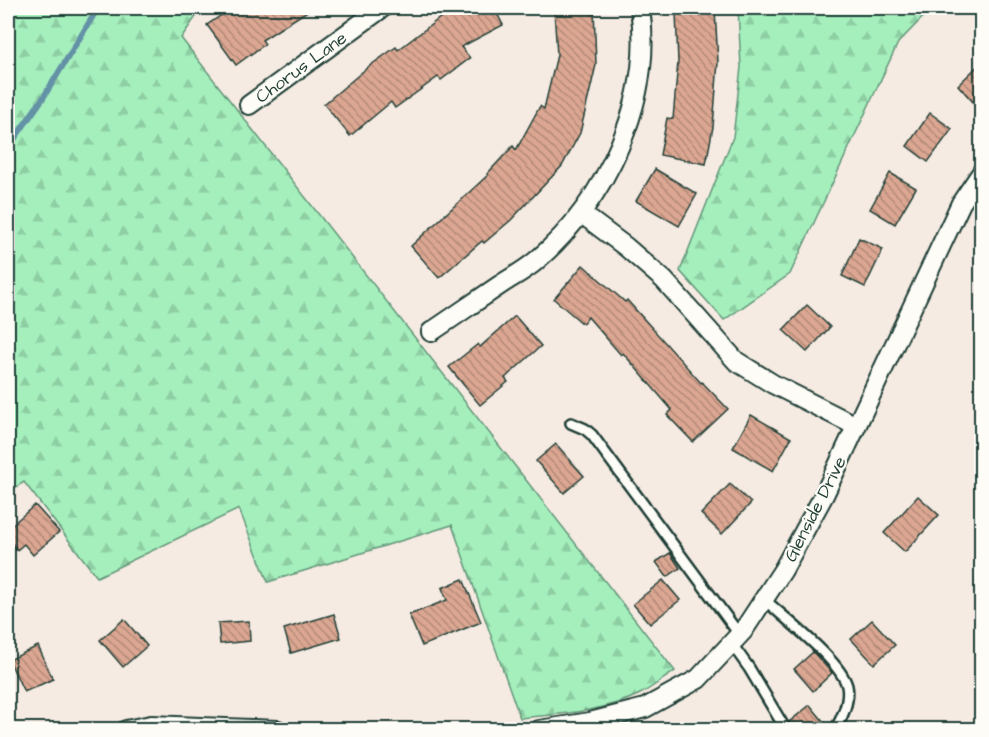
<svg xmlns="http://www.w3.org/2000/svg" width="989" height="737" font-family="'Architects Daughter',sans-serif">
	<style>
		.forest { fill: url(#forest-firs); stroke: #629678; stroke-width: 1.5 }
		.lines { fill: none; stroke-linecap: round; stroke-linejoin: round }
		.stream { stroke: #6491a5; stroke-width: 6 }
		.building { fill: url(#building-back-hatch); stroke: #1f3d34; stroke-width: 1.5 }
		.lane-casing { stroke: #1f3d34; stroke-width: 14 }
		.street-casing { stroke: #1f3d34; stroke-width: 22 }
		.lane { stroke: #fdfcf7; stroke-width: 9 }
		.street { stroke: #fdfcf7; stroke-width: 18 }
		.labels { text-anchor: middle; stroke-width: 4.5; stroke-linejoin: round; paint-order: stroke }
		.street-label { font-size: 18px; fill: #1f3d34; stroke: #fdfcf7 }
	</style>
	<defs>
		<pattern id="forest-firs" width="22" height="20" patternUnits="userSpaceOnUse" patternTransform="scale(1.5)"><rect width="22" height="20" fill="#a5efbd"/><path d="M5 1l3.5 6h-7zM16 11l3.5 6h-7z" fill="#8ecea3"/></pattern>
		<pattern id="building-back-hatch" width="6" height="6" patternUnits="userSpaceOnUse" patternTransform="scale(1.5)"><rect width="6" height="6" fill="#dca792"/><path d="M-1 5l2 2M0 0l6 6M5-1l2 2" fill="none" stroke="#b28978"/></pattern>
	</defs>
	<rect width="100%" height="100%" fill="#f6ebe3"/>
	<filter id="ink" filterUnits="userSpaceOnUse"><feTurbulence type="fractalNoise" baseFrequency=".0167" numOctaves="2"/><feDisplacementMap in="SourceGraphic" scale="12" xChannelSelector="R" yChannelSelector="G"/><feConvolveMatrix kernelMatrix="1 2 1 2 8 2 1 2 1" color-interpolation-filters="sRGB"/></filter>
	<g filter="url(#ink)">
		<g class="forest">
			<path d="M8,8h194l-21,30 494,633c-11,7 -23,17 -35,23 -37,18 -80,20 -120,24l-68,-193 -184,57 -29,-73 -142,68 -73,-95 -16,10z"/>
			<polygon points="738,8 932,8 898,43 790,274 724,320 680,271 733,137 741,67"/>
		</g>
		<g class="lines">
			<polyline class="stream" points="8,148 43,98 98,8"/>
		</g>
		<g class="building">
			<polygon points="232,8 312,8 262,40 265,44 236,65 207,25"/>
			<polygon points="453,8 494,8 503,25 461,47 470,58 441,80 438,77 395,108 391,102 350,136 324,104 368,67 396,47 398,50"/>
			<polygon points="594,8 596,65 580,133 562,166 511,220 484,243 482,241 439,278 411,246 488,175 487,174 513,146 516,150 540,106 544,109 557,55 554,10"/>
			<polygon points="715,10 718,62 713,127 706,164 660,155 667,118 673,119 678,62 676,12"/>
			<polygon points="981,63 981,111 958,85"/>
			<polygon points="930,113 952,129 928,162 907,146"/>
			<polygon points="655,169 697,194 679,226 636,201"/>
			<polygon points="890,173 916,188 895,224 870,209"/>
			<polygon points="859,238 883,249 865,287 842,276"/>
			<polygon points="583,265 625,302 627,300 701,383 702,382 728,409 693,442 667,415 672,410 623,353 621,355 588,317 583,324 554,299"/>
			<polygon points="807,305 830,327 807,352 783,330"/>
			<polygon points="515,316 541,346 505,378 508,382 480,405 449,367 478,344 480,347"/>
			<polygon points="751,415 791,438 773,471 733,448"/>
			<polygon points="556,444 584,476 564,493 536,461"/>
			<polygon points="730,484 751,503 722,534 701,514"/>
			<polygon points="918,496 939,515 905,552 884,533"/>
			<polygon points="35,505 59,532 33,555 24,544 17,550 8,539 8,528"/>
			<polygon points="670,553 680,568 667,577 656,562"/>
			<polygon points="463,579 481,622 422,646 409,615 447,600 442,588"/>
			<polygon points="663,580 680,600 650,624 633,604"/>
			<polygon points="334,614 341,638 291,653 284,629"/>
			<polygon points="124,619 147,646 123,667 100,640"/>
			<polygon points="872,620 895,645 874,664 851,639"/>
			<polygon points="249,621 250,641 220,644 218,623"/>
			<polygon points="38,646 53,679 24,692 9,660"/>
			<polygon points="813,652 832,673 813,691 794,669"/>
			<polygon points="810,705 829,728 828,729 793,729 789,722"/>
		</g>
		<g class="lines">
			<defs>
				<g id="lane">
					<polyline points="571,423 585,429 592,435 739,634"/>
					<path d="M764,599c20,19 77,62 83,87 3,14 -5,32 -12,44"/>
					<polyline points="731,643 749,668 786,730"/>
				</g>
				<g id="street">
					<polyline points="249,105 382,8"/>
					<polyline points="582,214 626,247 664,280 736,361 773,384 856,426"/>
					<path d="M431,332c24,-16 48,-33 72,-49 11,-7 24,-14 34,-23 69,-59 117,-161 103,-252"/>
					<polyline points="126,730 151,725 278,730"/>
					<polyline points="539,730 590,722 645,708 698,679 743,631 783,570 824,495 961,203 982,172"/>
				</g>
			</defs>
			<use href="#lane" class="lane-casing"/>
			<use href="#street" class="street-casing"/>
			<use href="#lane" class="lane"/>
			<use href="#street" class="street"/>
		</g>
	</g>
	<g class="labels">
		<g class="street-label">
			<text transform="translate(301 67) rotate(-36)" y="6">Chorus Lane</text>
			<text transform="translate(815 509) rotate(-63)" y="6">Glenside Drive</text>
		</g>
	</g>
	<rect width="989" height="737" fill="none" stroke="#fdfcf7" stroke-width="30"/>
	<rect x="15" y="15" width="959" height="707" fill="none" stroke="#1f3d34" stroke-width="2" filter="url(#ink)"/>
</svg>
